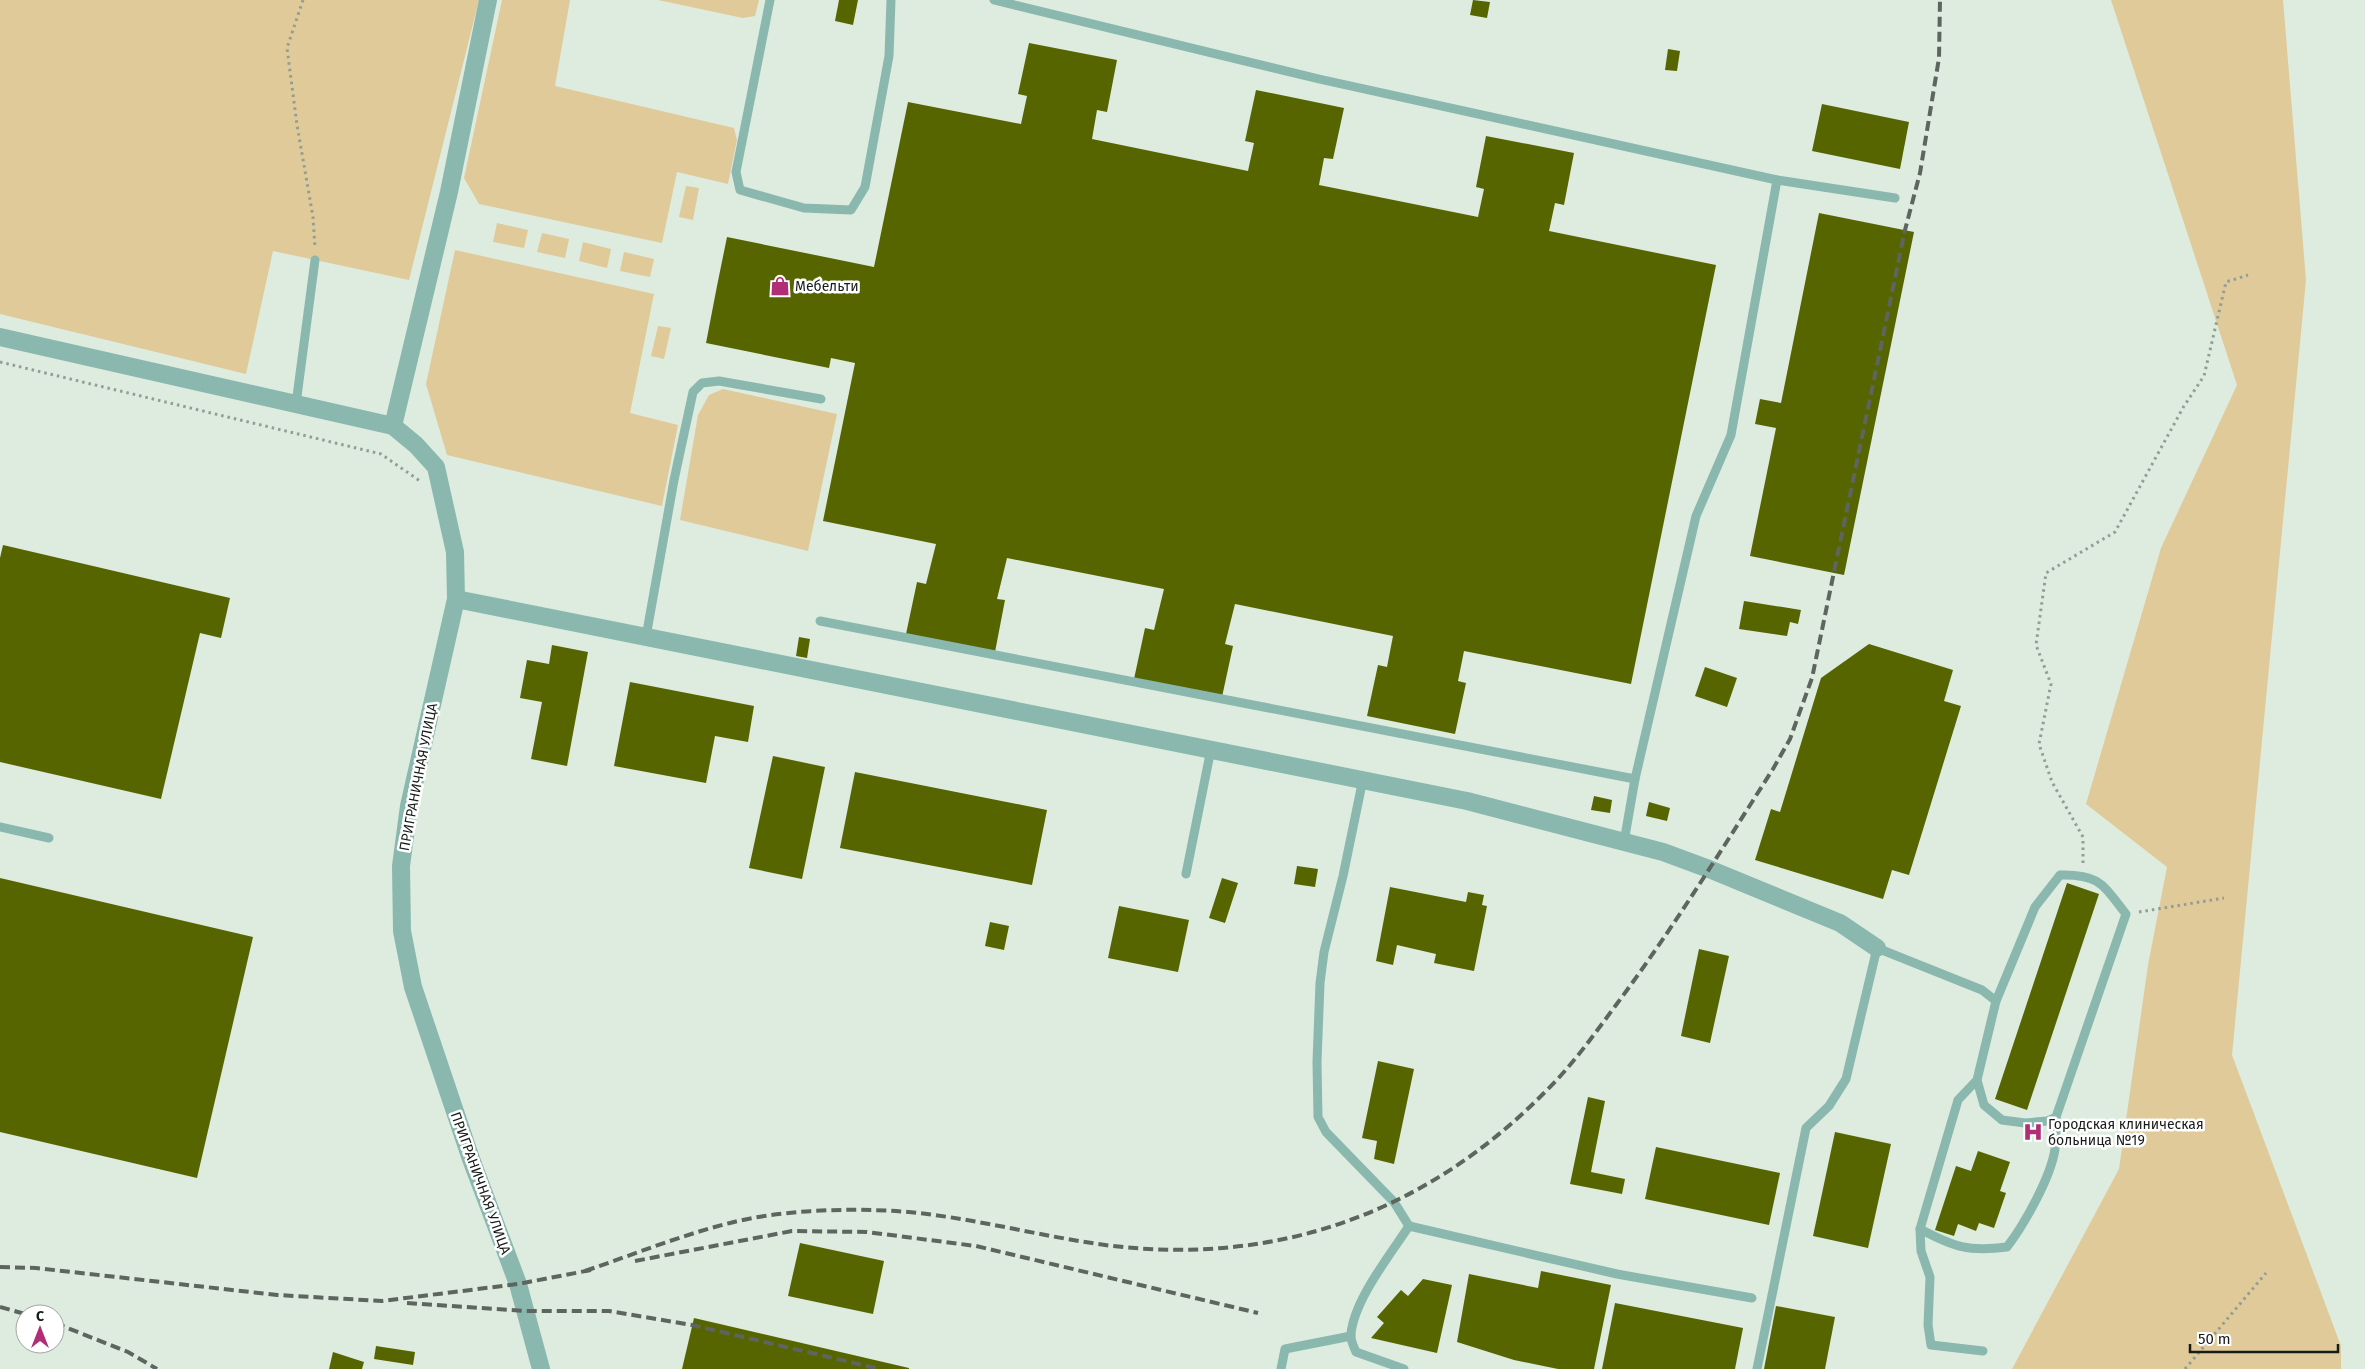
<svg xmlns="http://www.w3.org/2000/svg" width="2365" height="1369" font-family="'Fira Sans',sans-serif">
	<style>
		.green { fill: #e0ca99 }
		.building { fill: #576500 }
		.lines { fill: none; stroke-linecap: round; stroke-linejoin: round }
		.path { stroke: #929d93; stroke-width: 3; stroke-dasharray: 2.5 4; stroke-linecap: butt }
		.service { stroke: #8ab8af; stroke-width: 9 }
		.minor { stroke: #8ab8af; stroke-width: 18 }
		.rail { stroke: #5d655e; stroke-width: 4; stroke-dasharray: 10 5; stroke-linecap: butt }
		.labels { text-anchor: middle; stroke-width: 5; stroke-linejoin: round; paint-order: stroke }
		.poi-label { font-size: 14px; fill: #171c18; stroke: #fff; text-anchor: start }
		.street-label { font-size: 14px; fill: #171c18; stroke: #fff }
	</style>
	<rect width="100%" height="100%" fill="#ddecdf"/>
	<g class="green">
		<polygon points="0,0 479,0 409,280 273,251 246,374 0,314"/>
		<polygon points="502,0 570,0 555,86 734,128 737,140 728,184 677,172 662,243 479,204 464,178"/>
		<polygon points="658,0 759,0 755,16 743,18"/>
		<polygon points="2111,0 2283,0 2306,280 2232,1055 2341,1346 2341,1369 2012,1369 2119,1169 2148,965 2167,867 2086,804 2161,548 2237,385"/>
		<polygon points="686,186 699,188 693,220 679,217"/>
		<polygon points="497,223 528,230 524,248 493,242"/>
		<polygon points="542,233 569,239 565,258 537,252"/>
		<polygon points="583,242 611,249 607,268 579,261"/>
		<polygon points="455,250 654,294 630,413 678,425 662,506 447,455 426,384"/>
		<polygon points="624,252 654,259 650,277 620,271"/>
		<polygon points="658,326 671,328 664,359 651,356"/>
		<polygon points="723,389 837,414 808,551 680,520 698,415 709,395"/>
	</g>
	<g class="building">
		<polygon points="839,0 858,0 853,25 835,21"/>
		<polygon points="1473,0 1490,2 1487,18 1470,15"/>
		<polygon points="1029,43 1117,60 1107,112 1097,110 1092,139 1248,171 1254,143 1245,141 1256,90 1344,108 1333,159 1324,158 1319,185 1478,217 1484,189 1476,187 1486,136 1574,153 1564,205 1555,203 1549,231 1716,265 1631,684 1464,651 1458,681 1466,683 1455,734 1367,716 1378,665 1387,667 1393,636 1235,604 1225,644 1233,646 1222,697 1134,679 1145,628 1154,630 1164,589 1007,558 997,599 1005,600 995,652 906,634 917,582 926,584 936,544 823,521 855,363 831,358 829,368 706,343 717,286 727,237 874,267 908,102 1021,124 1027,96 1018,94"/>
		<polygon points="1668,49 1680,51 1677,71 1665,70"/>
		<polygon points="1822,104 1909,122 1900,169 1812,151"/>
		<polygon points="1819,213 1914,232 1844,575 1750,556 1776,428 1755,424 1760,399 1781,403"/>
		<polygon points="3,545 230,598 221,638 200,633 161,799 0,762 0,558"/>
		<polygon points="1744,601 1801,610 1798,624 1790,622 1787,636 1739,629"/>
		<polygon points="799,637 810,639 807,658 796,656"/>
		<polygon points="1869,644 1953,670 1944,701 1961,706 1909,875 1892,870 1883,899 1755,860 1771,809 1780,812 1821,678"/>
		<polygon points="552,645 588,652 567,766 531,759 542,702 520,698 527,660 549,664"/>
		<polygon points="1705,667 1737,678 1727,707 1695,696"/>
		<polygon points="630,682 754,706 748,742 715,736 706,783 614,766"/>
		<polygon points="773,756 825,767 802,879 749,868"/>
		<polygon points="855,772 1047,810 1032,885 840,848"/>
		<polygon points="1594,796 1612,800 1610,813 1591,810"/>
		<polygon points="1649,802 1670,808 1667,821 1646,816"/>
		<polygon points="1297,866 1318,869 1315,887 1294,884"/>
		<polygon points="0,878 253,937 197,1178 0,1132"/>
		<polygon points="1222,878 1238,883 1225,923 1209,918"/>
		<polygon points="2067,883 2099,894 2027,1110 1995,1099"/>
		<polygon points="1390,887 1466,902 1468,892 1484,895 1482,905 1487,906 1474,971 1434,963 1436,954 1397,945 1393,965 1376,961"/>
		<polygon points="1119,906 1189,920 1178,972 1108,958"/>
		<polygon points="990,922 1009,926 1004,950 985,946"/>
		<polygon points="1699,949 1729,956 1710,1043 1681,1036"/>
		<polygon points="1378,1061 1414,1069 1394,1164 1374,1159 1377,1141 1362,1138"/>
		<polygon points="1588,1097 1605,1101 1591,1172 1625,1179 1622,1194 1570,1184"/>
		<polygon points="1835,1132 1891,1144 1868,1248 1813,1236"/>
		<polygon points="1656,1147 1780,1173 1769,1225 1645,1199"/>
		<polygon points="1978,1151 2010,1162 2000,1191 2006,1193 1994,1228 1979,1223 1976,1231 1958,1224 1954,1236 1935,1230 1956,1166 1971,1171"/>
		<polygon points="800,1243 884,1261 873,1314 788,1296"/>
		<polygon points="1541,1271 1611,1285 1594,1369 1558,1369 1514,1360 1457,1342 1469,1274 1538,1288"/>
		<polygon points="1423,1279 1452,1285 1437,1353 1371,1338 1384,1323 1377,1317 1401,1290 1408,1296"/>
		<polygon points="1615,1303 1743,1328 1735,1369 1602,1369"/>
		<polygon points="1776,1306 1835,1317 1825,1369 1764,1369"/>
		<polygon points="694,1318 909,1368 909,1369 682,1369"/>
		<polygon points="376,1346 415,1352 413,1365 374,1359"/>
		<polygon points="333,1352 364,1362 362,1369 329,1369"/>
	</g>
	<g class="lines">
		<g class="path">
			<polyline points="303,0 287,48 297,125 313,217 315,247"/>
			<polyline points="0,362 381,454 420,481"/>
			<polyline points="2083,863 2083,837 2052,782 2039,744 2051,684 2036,645 2046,573 2115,532 2184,406 2204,376 2226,282 2248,275"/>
			<polyline points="2139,912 2224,898"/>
			<polyline points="2185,1369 2266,1273"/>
		</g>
		<g class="service">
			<polyline points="770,0 736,172 740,190 804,208 851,210 865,187 889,56 891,0"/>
			<polyline points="994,0 1319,79 1777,180 1895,198"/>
			<polyline points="296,404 315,260"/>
			<polyline points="820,621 1635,779"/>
			<polyline points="646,637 674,480 693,392 702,383 719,381 821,399"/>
			<path d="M1363,779l-20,97 -19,76 -4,31 -3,79 1,55 8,15 68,70 15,24c-19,29 -55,74 -58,108 -1,6 3,13 5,18l48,17"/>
			<polyline points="0,827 49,838"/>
			<polyline points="1624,842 1635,779 1696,516 1731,435 1777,180"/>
			<polyline points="1186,874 1211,749"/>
			<polyline points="1977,1080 1958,1100 1920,1229 1921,1251 1930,1277 1928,1325 1931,1345 1983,1351"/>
			<polyline points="1409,1226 1617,1274 1752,1298"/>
			<path d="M1920,1229c34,18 48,23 87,18 17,-22 44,-70 48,-98 1,-10 1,-21 1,-32l70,-203c-23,-29 -26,-40 -66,-39l-25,32 -39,94"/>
			<polyline points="1281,1369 1285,1349 1351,1336"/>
			<polyline points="1757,1369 1806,1128 1829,1106 1846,1079 1877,948 1982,990 1996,1001 1977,1080 1984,1105 2002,1120 2025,1123 2047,1121 2056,1117"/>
		</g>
		<g class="minor">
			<polyline points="0,337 393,426 416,445 436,467 455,552 456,599 409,806 401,866 402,931 413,987 471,1159 518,1284 541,1369"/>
			<polyline points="393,426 449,192 488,0"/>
			<polyline points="456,599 1467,801 1663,852 1709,869 1840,923 1877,948"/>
		</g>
		<g class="rail">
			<polyline points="635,1261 792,1231 867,1232 976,1246 1258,1313"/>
			<polyline points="0,1267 36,1268 277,1295 382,1301 518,1284 591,1270"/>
			<path d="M585,1271c47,-16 94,-35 141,-47 52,-14 117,-16 170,-13 73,5 144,26 217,35 167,19 313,-34 431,-153 27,-26 49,-57 72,-88 56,-75 106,-156 157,-236l17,-30 22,-61 93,-448 15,-57 19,-115 1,-58"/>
			<polyline points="407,1303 525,1311 609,1311 692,1325 880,1369"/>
			<polyline points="0,1307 25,1314"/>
			<polyline points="55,1323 128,1352 157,1369"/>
		</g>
	</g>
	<defs>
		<symbol id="shop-bare" viewBox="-9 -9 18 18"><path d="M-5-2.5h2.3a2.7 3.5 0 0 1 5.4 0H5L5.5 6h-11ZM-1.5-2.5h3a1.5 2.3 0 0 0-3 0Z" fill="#b12e76" stroke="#fff" stroke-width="2.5" paint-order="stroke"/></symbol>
		<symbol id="hospital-bare" viewBox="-9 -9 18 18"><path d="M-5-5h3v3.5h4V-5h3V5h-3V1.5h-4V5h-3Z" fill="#b12e76" stroke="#fff" stroke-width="2.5" paint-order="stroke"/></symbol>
	</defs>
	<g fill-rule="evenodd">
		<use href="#shop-bare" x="766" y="272" width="28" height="28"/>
		<use href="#hospital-bare" x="2019" y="1118" width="28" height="28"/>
	</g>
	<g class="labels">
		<g class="poi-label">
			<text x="795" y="291">Мебельти</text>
			<text x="2048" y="1129">Городская клиническая<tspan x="2048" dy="16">больница №19</tspan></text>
		</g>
		<g class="street-label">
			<text transform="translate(418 777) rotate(-79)" y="5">ПРИГРАНИЧНАЯ УЛИЦА</text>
			<text transform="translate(481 1183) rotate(70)" y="5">ПРИГРАНИЧНАЯ УЛИЦА</text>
		</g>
	</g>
	<g transform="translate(40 1329)"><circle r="24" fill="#ffffff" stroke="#a2a4a3"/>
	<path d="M0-4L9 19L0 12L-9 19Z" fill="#b12e76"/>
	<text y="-8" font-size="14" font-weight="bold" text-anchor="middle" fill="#171c18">С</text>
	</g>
	<path d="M2190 1344v8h148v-8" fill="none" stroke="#171c18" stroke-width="2.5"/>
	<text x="2198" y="1344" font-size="15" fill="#171c18" stroke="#ffffff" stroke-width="4" paint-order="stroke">50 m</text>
</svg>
